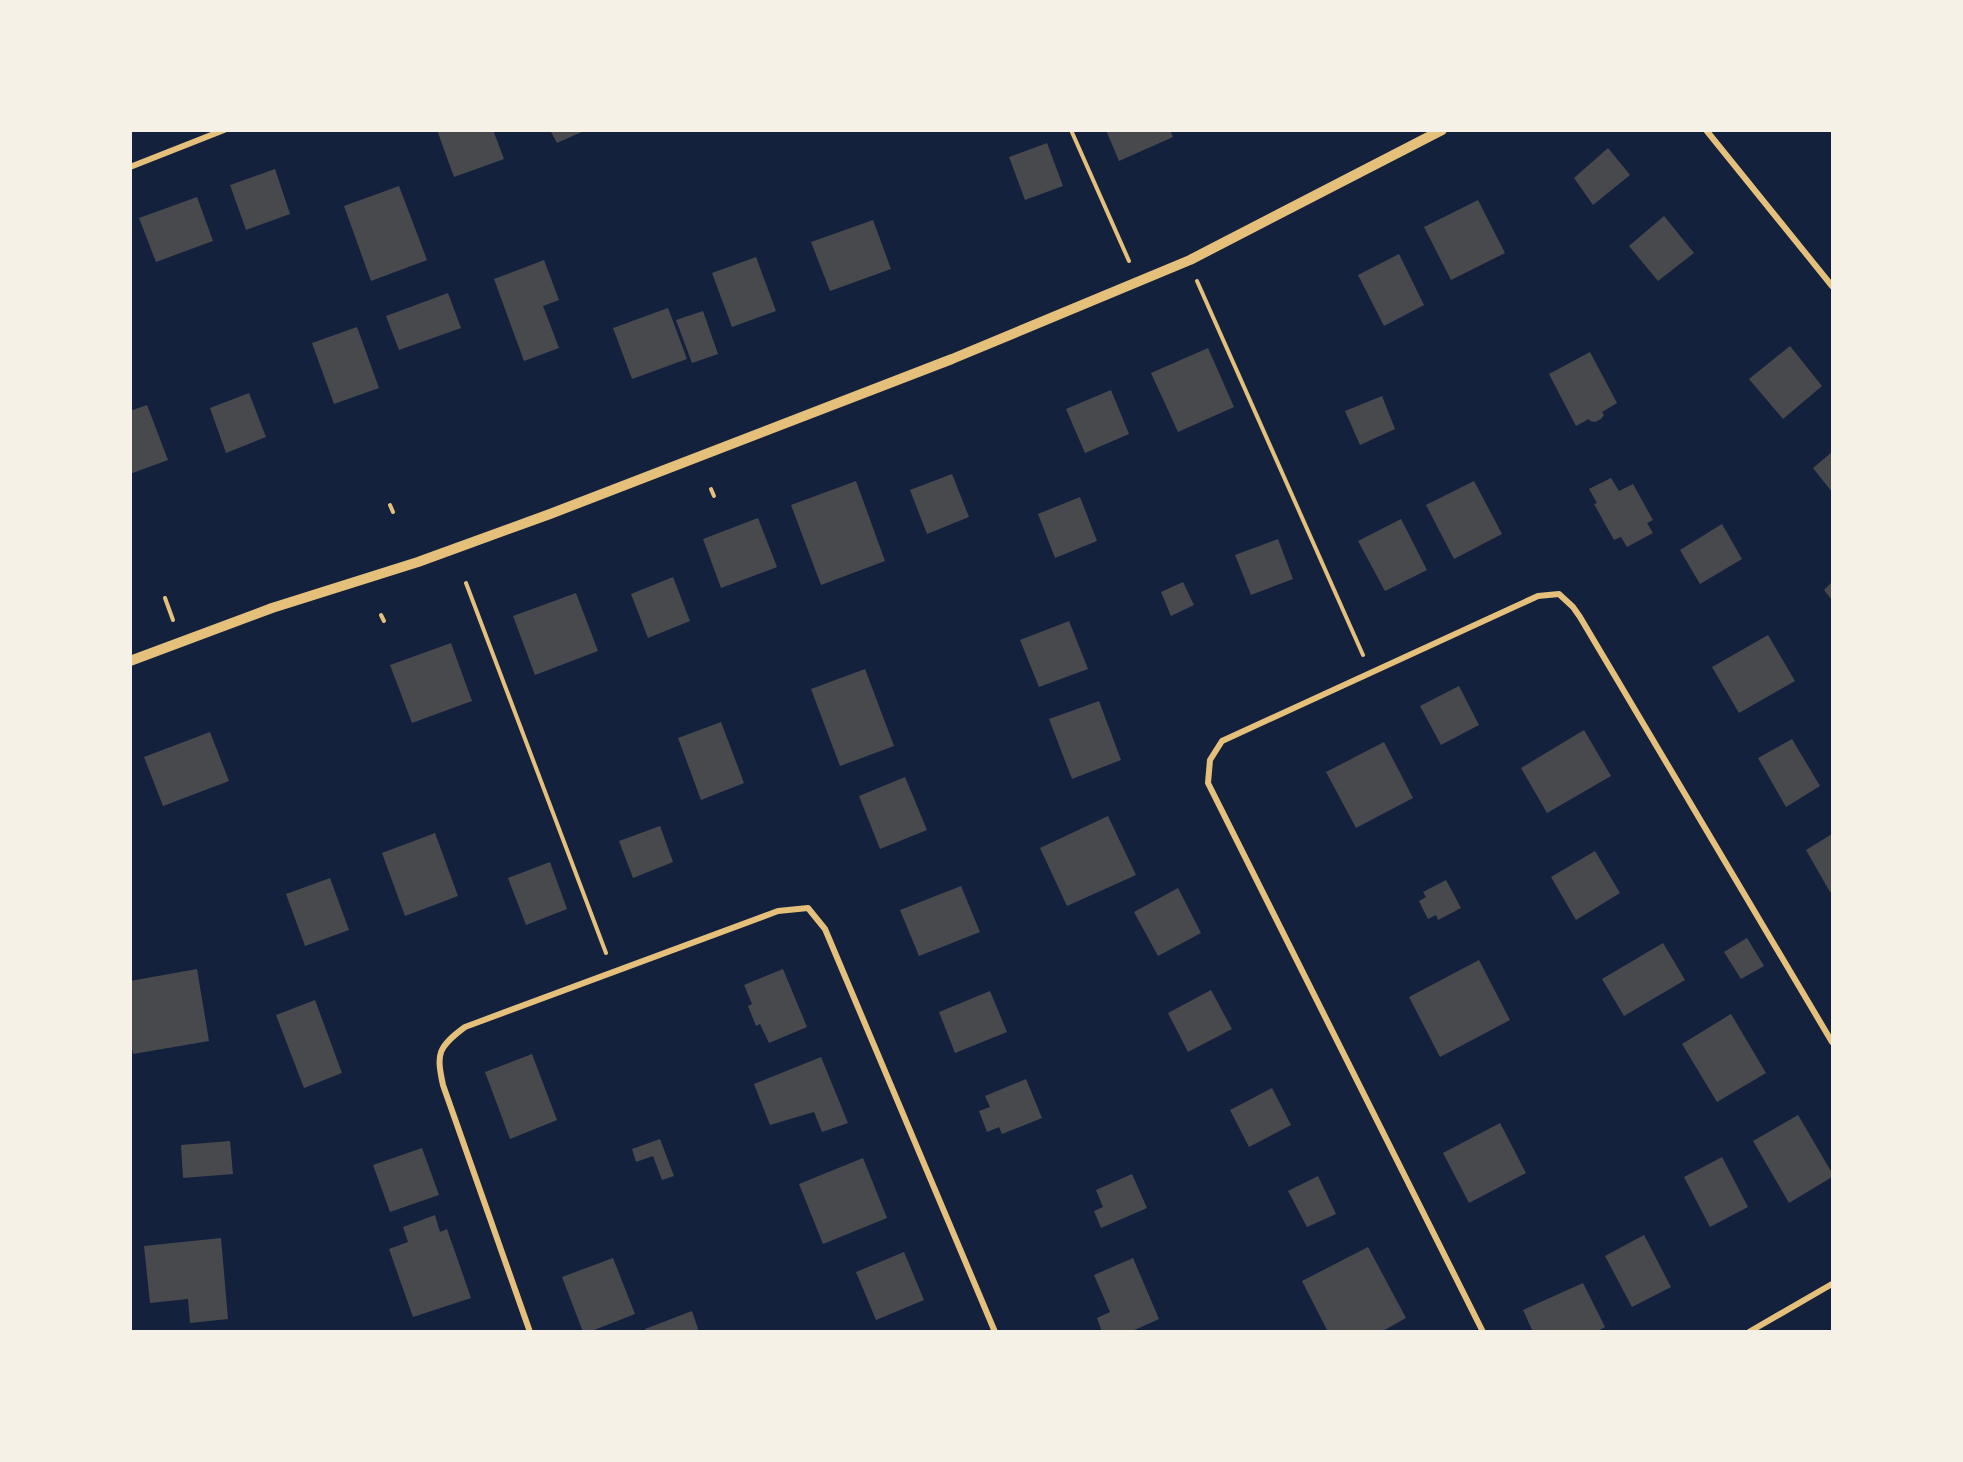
<svg xmlns="http://www.w3.org/2000/svg" width="1963" height="1462" font-family="'IBM Plex Serif',serif">
	<style>
		.building { fill: #48494c }
		.lines { fill: none; stroke-linecap: round; stroke-linejoin: round }
		.path { stroke: #e5c07b; stroke-width: 4 }
		.minor { stroke: #e5c07b; stroke-width: 6 }
		.tertiary { stroke: #e5c07b; stroke-width: 10 }
	</style>
	<rect width="100%" height="100%" fill="#14213d"/>
	<g class="building">
		<polygon points="437,130 493,130 504,159 454,177"/>
		<polygon points="550,130 586,130 557,143"/>
		<polygon points="1106,130 1170,130 1173,137 1119,161"/>
		<polygon points="1047,143 1063,186 1025,200 1009,157"/>
		<polygon points="1608,148 1630,175 1593,205 1574,178"/>
		<polygon points="275,169 290,214 246,230 230,185"/>
		<polygon points="399,186 427,260 371,281 344,206"/>
		<polygon points="197,197 213,241 156,262 139,218"/>
		<polygon points="1478,200 1505,253 1451,280 1424,227"/>
		<polygon points="1664,216 1694,253 1658,281 1629,246"/>
		<polygon points="873,220 891,269 830,291 811,242"/>
		<polygon points="1399,254 1424,305 1384,326 1358,275"/>
		<polygon points="756,257 776,311 732,327 712,273"/>
		<polygon points="544,260 559,300 543,306 559,348 524,361 494,279"/>
		<polygon points="448,293 461,328 399,350 386,316"/>
		<polygon points="668,308 687,359 632,379 613,328"/>
		<polygon points="703,311 718,354 692,363 676,320"/>
		<polygon points="357,327 379,388 334,404 312,343"/>
		<polygon points="1790,346 1822,386 1783,419 1749,379"/>
		<polygon points="1208,348 1234,407 1178,432 1151,373"/>
		<polygon points="1590,352 1617,403 1602,412 1604,415 1601,419 1595,422 1590,421 1589,419 1576,426 1549,374"/>
		<polygon points="1111,390 1129,434 1085,453 1066,409"/>
		<polygon points="249,393 266,437 226,453 210,408"/>
		<polygon points="1382,396 1395,429 1360,445 1345,411"/>
		<polygon points="147,405 168,460 130,474 130,411"/>
		<polygon points="1832,452 1832,492 1813,468"/>
		<polygon points="952,474 969,517 927,534 910,490"/>
		<polygon points="1611,478 1619,491 1633,484 1653,520 1647,523 1653,533 1627,547 1621,537 1614,540 1594,504 1597,503 1589,489"/>
		<polygon points="856,481 885,561 821,585 791,505"/>
		<polygon points="1474,481 1502,534 1454,559 1426,505"/>
		<polygon points="1080,497 1097,541 1055,558 1038,514"/>
		<polygon points="758,518 777,567 721,588 703,539"/>
		<polygon points="1401,519 1427,570 1385,591 1358,541"/>
		<polygon points="1722,524 1742,559 1700,584 1680,550"/>
		<polygon points="1278,539 1293,579 1251,595 1235,555"/>
		<polygon points="673,577 690,621 648,638 631,594"/>
		<polygon points="1183,582 1194,605 1171,616 1161,592"/>
		<polygon points="1832,582 1832,600 1824,590"/>
		<polygon points="576,593 598,651 535,675 513,616"/>
		<polygon points="1069,621 1088,669 1039,687 1020,640"/>
		<polygon points="1768,635 1795,681 1739,713 1712,667"/>
		<polygon points="451,643 472,701 412,723 390,665"/>
		<polygon points="865,669 894,746 840,766 811,689"/>
		<polygon points="1459,686 1479,725 1441,745 1420,706"/>
		<polygon points="1099,701 1121,760 1072,779 1049,719"/>
		<polygon points="721,722 744,783 701,800 678,738"/>
		<polygon points="1584,730 1611,776 1547,813 1521,768"/>
		<polygon points="210,732 229,781 163,806 144,757"/>
		<polygon points="1792,739 1820,786 1786,807 1758,758"/>
		<polygon points="1384,742 1413,798 1356,828 1326,772"/>
		<polygon points="905,777 927,830 880,849 859,796"/>
		<polygon points="1108,816 1136,875 1067,906 1040,848"/>
		<polygon points="660,826 673,862 633,878 619,841"/>
		<polygon points="435,833 458,896 405,916 382,853"/>
		<polygon points="1832,834 1832,891 1830,892 1806,850"/>
		<polygon points="1595,851 1620,893 1576,920 1551,877"/>
		<polygon points="550,862 567,909 526,925 508,878"/>
		<polygon points="330,878 349,930 305,946 286,894"/>
		<polygon points="1446,880 1461,908 1438,920 1436,915 1428,919 1419,901 1426,897 1423,892"/>
		<polygon points="961,886 980,932 919,956 900,910"/>
		<polygon points="1178,888 1201,933 1158,956 1134,912"/>
		<polygon points="1747,938 1764,966 1741,979 1724,952"/>
		<polygon points="1663,943 1685,980 1624,1016 1602,979"/>
		<polygon points="1479,960 1510,1020 1440,1057 1409,997"/>
		<polygon points="197,969 209,1041 133,1054 130,1037 130,981"/>
		<polygon points="783,969 807,1027 769,1043 760,1024 756,1026 748,1006 752,1004 744,985"/>
		<polygon points="1211,990 1232,1029 1188,1052 1168,1013"/>
		<polygon points="990,991 1007,1032 955,1053 939,1012"/>
		<polygon points="315,1000 342,1073 304,1088 276,1015"/>
		<polygon points="1731,1014 1766,1073 1717,1102 1682,1044"/>
		<polygon points="532,1054 557,1120 510,1139 485,1072"/>
		<polygon points="821,1057 848,1123 822,1132 814,1112 770,1125 754,1084"/>
		<polygon points="1026,1079 1042,1118 1002,1134 999,1127 987,1132 979,1111 990,1107 985,1096"/>
		<polygon points="1272,1088 1291,1125 1249,1147 1230,1110"/>
		<polygon points="1798,1115 1832,1173 1832,1177 1789,1203 1753,1141"/>
		<polygon points="1500,1123 1526,1173 1469,1203 1443,1153"/>
		<polygon points="660,1139 674,1176 662,1180 653,1156 636,1162 632,1149"/>
		<polygon points="230,1141 233,1174 183,1178 181,1145"/>
		<polygon points="422,1148 439,1195 390,1212 373,1165"/>
		<polygon points="1722,1157 1748,1207 1710,1227 1684,1177"/>
		<polygon points="863,1158 887,1218 823,1244 799,1184"/>
		<polygon points="1132,1174 1147,1208 1101,1228 1094,1211 1103,1207 1096,1190"/>
		<polygon points="1318,1176 1336,1214 1307,1227 1288,1191"/>
		<polygon points="435,1215 440,1232 447,1229 471,1298 413,1317 389,1249 408,1242 403,1227"/>
		<polygon points="1644,1235 1671,1287 1632,1307 1605,1256"/>
		<polygon points="221,1238 228,1319 190,1323 188,1299 150,1303 144,1246"/>
		<polygon points="1368,1247 1406,1318 1381,1332 1328,1332 1302,1281"/>
		<polygon points="904,1252 924,1300 876,1320 856,1272"/>
		<polygon points="613,1258 635,1314 589,1332 583,1332 562,1277"/>
		<polygon points="1133,1258 1159,1319 1130,1332 1102,1332 1097,1318 1110,1312 1094,1275"/>
		<polygon points="1583,1283 1605,1327 1596,1332 1533,1332 1523,1310"/>
		<polygon points="692,1311 699,1332 646,1332 645,1329"/>
	</g>
	<g class="lines">
		<g class="path">
			<polyline points="1071,130 1129,261"/>
			<polyline points="1197,281 1363,655"/>
			<polyline points="711,489 714,496"/>
			<polyline points="390,505 393,512"/>
			<polyline points="466,583 606,953"/>
			<polyline points="165,598 173,620"/>
			<polyline points="381,615 384,621"/>
		</g>
		<g class="minor">
			<polyline points="1706,130 1832,286"/>
			<polyline points="130,167 224,130"/>
			<path d="M530,1332l-87,-247c-7,-32 -5,-38 22,-58l313,-116 30,-3 17,21 170,403"/>
			<polyline points="1483,1332 1208,783 1210,760 1222,741 1538,596 1559,594 1573,607 1580,617 1832,1042"/>
			<polyline points="1749,1332 1832,1284"/>
		</g>
		<polyline class="tertiary" points="130,661 272,608 418,562 550,514 952,359 1190,260 1442,130"/>
	</g>
	<rect width="1963" height="1462" fill="none" stroke="#f6f1e7" stroke-width="264"/>
</svg>
